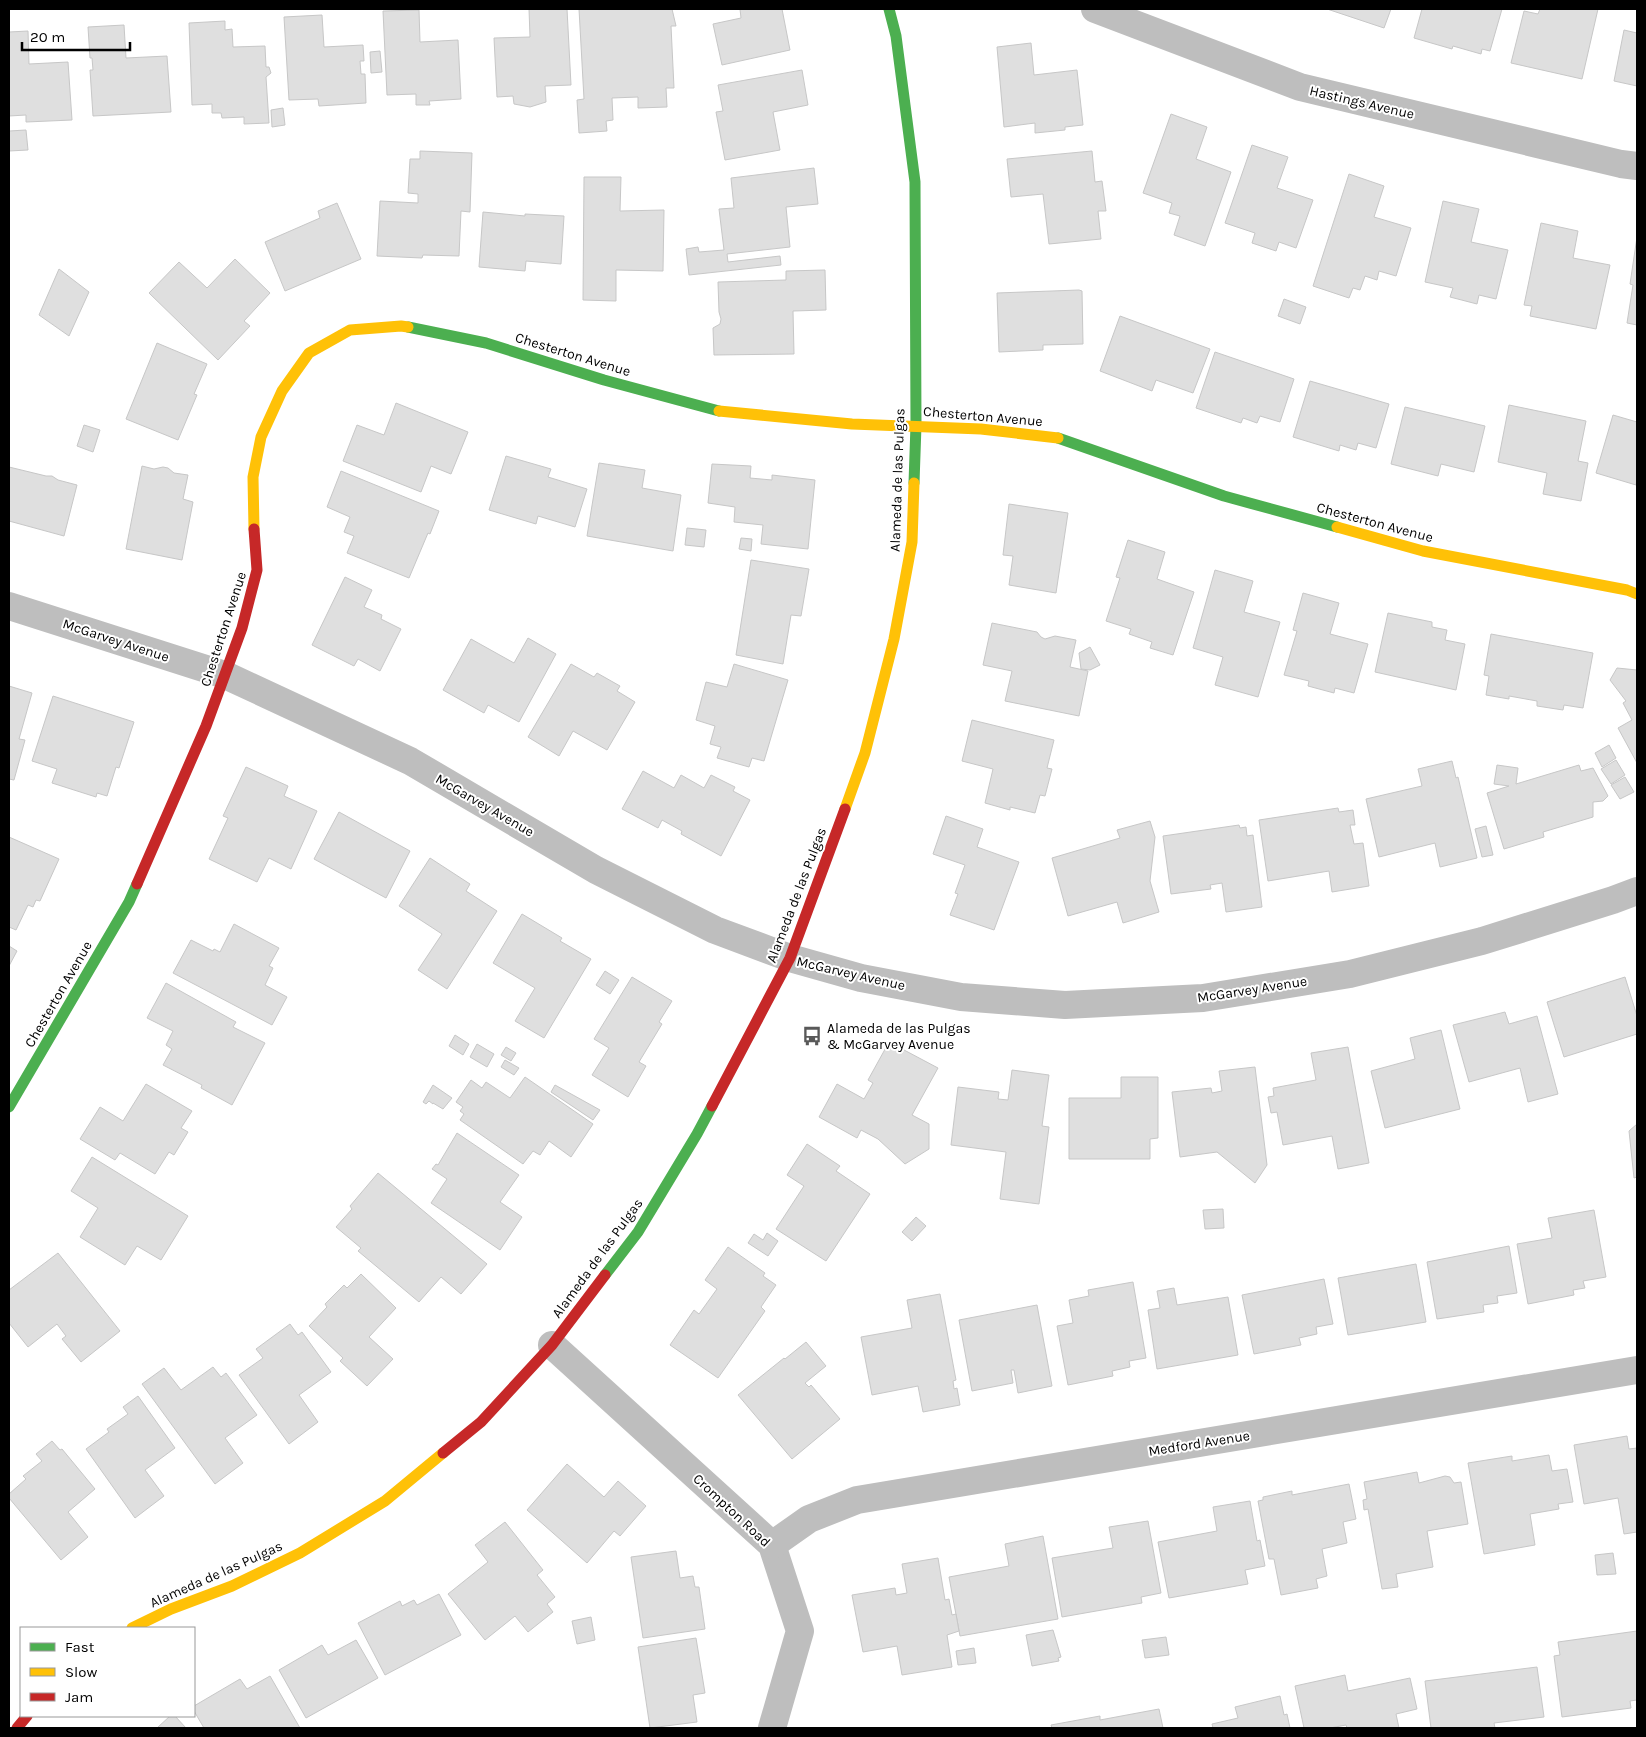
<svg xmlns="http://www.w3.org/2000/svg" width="1646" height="1737" font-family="Karla,sans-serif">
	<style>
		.building { fill: #dfdfdf; stroke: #c7c7c7 }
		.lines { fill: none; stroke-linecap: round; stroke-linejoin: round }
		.street { stroke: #bebebe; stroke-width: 28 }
		.fast { stroke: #4caf50; stroke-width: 11 }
		.slow { stroke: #ffc107; stroke-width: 11 }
		.jam { stroke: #c62828; stroke-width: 11 }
		.labels { text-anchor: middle; stroke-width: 4; stroke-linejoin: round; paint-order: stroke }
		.street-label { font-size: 14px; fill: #000; stroke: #fff }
		.poi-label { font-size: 14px; fill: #000; stroke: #fff; text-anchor: start }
	</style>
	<rect width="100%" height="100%" fill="#fff"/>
	<g class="building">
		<polygon points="529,9 567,9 571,85 545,86 546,102 530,107 514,104 513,96 497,97 494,38 530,37"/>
		<polygon points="579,9 672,9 676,26 671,26 674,88 666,88 667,107 638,108 638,97 612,98 613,120 606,121 607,131 579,133 577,100 584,99"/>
		<polygon points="740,9 782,9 790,50 722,65 713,24 741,18"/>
		<polygon points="1327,9 1391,9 1384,28"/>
		<polygon points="1422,9 1502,9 1490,51 1482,49 1481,54 1453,46 1452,49 1414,38"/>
		<polygon points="1540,9 1598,9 1582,79 1511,63 1524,11 1538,14"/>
		<polygon points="419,10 420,42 458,40 461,99 429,101 430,105 416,105 416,94 387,95 383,11"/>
		<polygon points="322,15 324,47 363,45 364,61 360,61 361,74 365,74 366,103 319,106 318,99 289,100 284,17"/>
		<polygon points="225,21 225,30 232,29 233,47 265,46 266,67 269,67 271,73 266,77 269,123 244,124 244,117 222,118 221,113 212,113 212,104 192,105 189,23"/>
		<polygon points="124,25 126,58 167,56 171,112 93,116 90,70 93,70 92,58 90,58 88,27"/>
		<polygon points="1624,30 1637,33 1637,86 1614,81"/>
		<polygon points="28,31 29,64 68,62 72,120 26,122 26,115 9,116 9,32"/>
		<polygon points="1031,43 1034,75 1077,70 1083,125 1065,127 1065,130 1035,133 1035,123 1004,127 997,47"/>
		<polygon points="380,51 382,72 371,73 370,52"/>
		<polygon points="802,70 808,105 773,112 780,150 725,160 716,112 723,111 718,85"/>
		<polygon points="283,108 285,125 272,127 271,110"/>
		<polygon points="1171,114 1207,127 1196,159 1231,172 1205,246 1174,235 1180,216 1169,213 1172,203 1143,193"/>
		<polygon points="26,130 28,150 9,151 9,131"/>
		<polygon points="1252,145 1288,157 1277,188 1313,200 1296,248 1279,242 1276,251 1252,243 1255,233 1225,223"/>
		<polygon points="420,151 472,153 470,212 461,211 459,256 423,255 422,258 377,256 380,201 418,203 418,194 408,193 410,159 420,159"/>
		<polygon points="1092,151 1095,182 1102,181 1106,211 1098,211 1101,239 1049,244 1043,194 1011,197 1007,159"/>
		<polygon points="814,168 818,204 786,207 790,247 727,254 728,262 780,256 781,265 689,275 686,249 698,247 699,252 724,250 719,209 734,208 731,178"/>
		<polygon points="1349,174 1384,186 1374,217 1411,228 1396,276 1379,271 1377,280 1365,276 1360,290 1353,288 1349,298 1313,286"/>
		<polygon points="584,177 621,177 620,211 664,210 663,271 616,270 616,301 583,300"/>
		<polygon points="1443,201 1479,209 1471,242 1508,250 1496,299 1479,295 1477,304 1450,297 1453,288 1425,282"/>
		<polygon points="337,203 361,259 285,291 265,242 320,218 318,211"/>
		<polygon points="483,212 525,216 525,214 564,216 561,264 526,261 525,271 479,267"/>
		<polygon points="1541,223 1578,231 1573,258 1610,265 1596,329 1530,316 1532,306 1524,305"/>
		<polygon points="1637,237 1637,325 1627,323 1633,285 1630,284"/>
		<polygon points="235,259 270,293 244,321 250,326 218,360 149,293 179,262 207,288"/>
		<polygon points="59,269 89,292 69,336 39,315"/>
		<polygon points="825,270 826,310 793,311 794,354 714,355 713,328 720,324 721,319 719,312 718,282 786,280 786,271"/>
		<polygon points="1079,290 1082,291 1083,344 1043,345 1043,350 999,352 997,293"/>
		<polygon points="1284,299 1306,307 1300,324 1278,316"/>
		<polygon points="1120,316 1210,349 1193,393 1156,380 1152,391 1100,371"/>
		<polygon points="157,343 207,364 194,394 197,395 178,440 126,419"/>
		<polygon points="1215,352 1294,379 1280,422 1260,416 1257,423 1243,418 1241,423 1196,408"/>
		<polygon points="1310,381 1389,404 1376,448 1358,443 1356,450 1340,445 1339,451 1293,437"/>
		<polygon points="396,403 468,432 451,474 431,466 421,492 343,461 357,425 384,435"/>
		<polygon points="1509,405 1586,421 1578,461 1588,463 1581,501 1543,494 1547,473 1498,462"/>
		<polygon points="1405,407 1485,426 1474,472 1441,464 1438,476 1391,464"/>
		<polygon points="1613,415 1637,422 1637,479 1636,485 1596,473"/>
		<polygon points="84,425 100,430 93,452 77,446"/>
		<polygon points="506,456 551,469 548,477 587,489 575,527 538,516 536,524 489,510"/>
		<polygon points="599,463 645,470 642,488 681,495 673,551 587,536"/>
		<polygon points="712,464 751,466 750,478 772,480 772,475 815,480 808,549 761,544 763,525 734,522 735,507 708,503"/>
		<polygon points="142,466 154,469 163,467 168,468 174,473 188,475 183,499 193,502 182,560 126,549"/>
		<polygon points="9,467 46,476 52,476 58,480 77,485 64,536 9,521"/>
		<polygon points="341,471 439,511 430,534 428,533 409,578 347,553 354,536 344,532 350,517 327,507"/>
		<polygon points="1009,504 1068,513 1056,593 1009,585 1013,556 1003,555"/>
		<polygon points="687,528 706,530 704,547 685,545"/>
		<polygon points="741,538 752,539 751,551 739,549"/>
		<polygon points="1128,540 1165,552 1157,579 1194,592 1173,655 1150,648 1152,642 1129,634 1131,629 1106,621 1120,578 1116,577"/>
		<polygon points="751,560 809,569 801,616 791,615 783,664 736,655"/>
		<polygon points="1215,570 1253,581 1244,612 1280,622 1258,697 1215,685 1223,657 1193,648"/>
		<polygon points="345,577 372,590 364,607 382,615 381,619 401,629 380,671 358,659 354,666 312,645"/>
		<polygon points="1303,593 1339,603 1330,634 1368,644 1354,693 1335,688 1334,693 1308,686 1309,681 1284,675 1297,631 1293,630"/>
		<polygon points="1388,613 1432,622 1432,627 1447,630 1445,640 1465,644 1456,690 1375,672"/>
		<polygon points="992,623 1037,632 1041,637 1045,639 1055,636 1076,640 1070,667 1088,671 1079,716 1005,701 1012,671 983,665"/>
		<polygon points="1491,634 1593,653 1583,708 1564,705 1563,710 1537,706 1537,701 1509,696 1509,699 1486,695 1489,676 1484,675"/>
		<polygon points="528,638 556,654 519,722 488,705 484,713 443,690 471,639 514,663"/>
		<polygon points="1090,647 1100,665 1090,670 1081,669 1079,653"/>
		<polygon points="571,664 594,677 597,673 620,686 617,691 635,702 607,750 573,731 559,756 528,737"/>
		<polygon points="734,664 788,680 764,761 752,758 749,767 717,758 721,747 710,744 715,726 696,720 706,682 727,687"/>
		<polygon points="1617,668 1637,670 1637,763 1618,728 1632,720 1623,703 1626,701 1610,680"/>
		<polygon points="9,686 32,693 19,739 25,740 14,780 9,779"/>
		<polygon points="53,696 134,722 119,768 116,767 107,796 97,793 96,797 52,783 57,769 32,761"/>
		<polygon points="972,720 1054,740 1047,768 1052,769 1045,796 1040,795 1035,813 1010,807 1010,810 985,803 993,769 962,761"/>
		<polygon points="1609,745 1616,758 1602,767 1595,753"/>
		<polygon points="1616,760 1625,775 1611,784 1601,769"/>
		<polygon points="1452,761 1456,778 1458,777 1477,858 1440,867 1435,843 1379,857 1366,799 1422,786 1418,769"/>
		<polygon points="1497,765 1518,768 1516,784 1579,765 1581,771 1593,768 1608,796 1603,801 1593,802 1593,817 1543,832 1544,837 1504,849 1487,793 1509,786 1494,784"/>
		<polygon points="246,767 288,786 284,796 317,811 291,869 269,858 257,882 209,859 228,818 223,816"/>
		<polygon points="643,771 674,788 681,775 704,788 711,775 735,787 733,791 750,800 721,856 681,834 682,831 662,820 658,828 622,809"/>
		<polygon points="1625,777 1634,792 1620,799 1611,785"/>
		<polygon points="1338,808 1339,812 1353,810 1355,825 1350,825 1354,844 1363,843 1369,886 1332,892 1329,871 1268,881 1259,820"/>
		<polygon points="339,812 410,851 386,898 314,859"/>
		<polygon points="946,816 983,829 977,847 1019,862 994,930 950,915 958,894 955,893 965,865 933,854"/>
		<polygon points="1150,821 1155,837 1150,881 1159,912 1123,923 1117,902 1068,916 1052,858 1120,838 1117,830"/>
		<polygon points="1239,825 1240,828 1246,827 1247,836 1253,835 1262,907 1226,912 1222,883 1210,885 1211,889 1171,894 1163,836"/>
		<polygon points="1486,826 1493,855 1482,857 1475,829"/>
		<polygon points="9,837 59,859 40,901 36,900 33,907 28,905 16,930 9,927"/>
		<polygon points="430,858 470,884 466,891 497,911 447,989 418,970 442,934 399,906"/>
		<polygon points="522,914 562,938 560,941 591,959 544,1038 515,1021 535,988 493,963"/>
		<polygon points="234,924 279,948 269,966 273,968 265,985 287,997 272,1025 173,973 191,940 213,951 214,949 220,952"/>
		<polygon points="9,946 17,951 9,966"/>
		<polygon points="605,971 619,980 610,994 596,985"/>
		<polygon points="632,977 672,1001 659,1022 662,1024 639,1062 646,1066 628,1097 592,1075 609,1048 594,1039"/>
		<polygon points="1625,977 1637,1016 1637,1034 1564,1057 1547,1002"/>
		<polygon points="166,983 236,1022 233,1027 265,1043 232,1105 201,1088 202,1085 163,1065 172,1049 166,1045 173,1031 147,1018"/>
		<polygon points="1505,1012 1509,1024 1537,1016 1558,1094 1528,1102 1520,1068 1469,1082 1453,1025"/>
		<polygon points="1441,1030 1460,1109 1385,1128 1371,1071 1415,1059 1410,1038"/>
		<polygon points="455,1035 469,1044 463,1055 449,1046"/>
		<polygon points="889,1042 938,1068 912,1115 929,1124 929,1149 905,1164 878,1139 861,1130 857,1138 819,1117 837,1084 864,1099 873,1083 868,1080"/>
		<polygon points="477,1044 494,1054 487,1067 470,1057"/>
		<polygon points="506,1047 516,1053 511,1061 501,1055"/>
		<polygon points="1348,1047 1369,1163 1338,1169 1332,1136 1283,1145 1277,1112 1271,1113 1268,1097 1274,1096 1273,1088 1316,1080 1311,1053"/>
		<polygon points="505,1060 519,1068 514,1075 501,1067"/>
		<polygon points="1255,1067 1267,1165 1255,1183 1217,1152 1180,1157 1172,1092 1211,1088 1212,1093 1222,1091 1219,1071"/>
		<polygon points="1012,1070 1049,1075 1042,1126 1049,1127 1039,1204 1000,1199 1006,1152 951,1145 958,1087 999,1092 998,1099 1008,1100"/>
		<polygon points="525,1077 593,1124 571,1157 549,1141 540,1155 533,1151 523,1164 460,1120 464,1114 460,1111 463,1107 456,1102 471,1080 482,1088 486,1082 510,1098"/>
		<polygon points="1121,1077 1158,1077 1158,1138 1150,1139 1150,1159 1069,1159 1069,1098 1121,1098"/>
		<polygon points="146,1084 192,1111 181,1128 188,1132 174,1155 169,1152 155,1174 120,1153 115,1160 80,1139 100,1107 123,1121"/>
		<polygon points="433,1085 452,1098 443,1109 433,1103 433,1104 429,1101 426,1104 423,1102"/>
		<polygon points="555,1085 600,1110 593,1120 551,1092"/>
		<polygon points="1637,1124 1637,1177 1634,1178 1629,1131"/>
		<polygon points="457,1133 519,1175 500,1202 522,1217 500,1250 431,1203 447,1179 432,1169 436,1164 438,1165"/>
		<polygon points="807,1144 840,1166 836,1171 870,1194 826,1261 776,1229 804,1186 787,1175"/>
		<polygon points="92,1157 188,1216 161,1260 137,1246 125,1265 80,1237 98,1208 71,1191"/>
		<polygon points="378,1173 487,1264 461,1294 441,1277 419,1302 358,1251 361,1248 336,1227 352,1209 350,1206"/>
		<polygon points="1223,1209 1224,1228 1205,1229 1203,1210"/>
		<polygon points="1594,1210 1606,1277 1583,1281 1585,1288 1573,1290 1574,1295 1528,1304 1517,1244 1552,1238 1548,1218"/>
		<polygon points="916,1217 926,1226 912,1241 902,1232"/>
		<polygon points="767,1233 778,1241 768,1256 748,1243 754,1234 763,1240"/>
		<polygon points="1509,1246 1517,1293 1497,1296 1498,1303 1483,1305 1484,1312 1437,1319 1427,1262"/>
		<polygon points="728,1247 765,1273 763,1276 776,1285 761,1307 765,1311 718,1378 670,1345 694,1310 699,1314 717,1289 705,1280"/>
		<polygon points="58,1253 120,1331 81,1362 62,1339 66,1336 57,1324 28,1347 9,1323 9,1290"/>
		<polygon points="1416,1264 1426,1322 1348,1335 1338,1278"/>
		<polygon points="361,1274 396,1308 369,1337 393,1359 367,1386 340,1361 343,1358 309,1326 327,1307 325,1304 344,1285 347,1288"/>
		<polygon points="1324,1279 1333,1324 1316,1327 1317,1334 1299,1338 1301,1345 1254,1354 1242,1295"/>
		<polygon points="1133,1282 1146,1358 1129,1361 1130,1367 1112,1371 1113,1376 1068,1385 1057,1326 1073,1323 1069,1300 1089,1296 1088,1290"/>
		<polygon points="1174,1288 1177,1305 1228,1297 1238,1355 1157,1369 1148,1310 1160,1308 1157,1291"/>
		<polygon points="940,1294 956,1380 953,1381 954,1389 957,1388 960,1405 923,1412 918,1386 872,1395 861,1337 912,1328 907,1300"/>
		<polygon points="1037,1305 1052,1386 1018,1393 1014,1370 1011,1370 1013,1383 972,1391 959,1320"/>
		<polygon points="290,1324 298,1335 302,1332 331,1372 299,1395 318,1422 289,1444 239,1375 263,1358 256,1349"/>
		<polygon points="806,1342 826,1366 805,1383 809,1387 811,1385 840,1419 792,1459 738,1395 784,1358 785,1359"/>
		<polygon points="213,1367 221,1377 226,1373 257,1415 225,1438 243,1463 215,1484 142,1384 164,1368 181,1390"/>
		<polygon points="138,1396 175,1448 145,1470 164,1496 135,1518 86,1449 109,1432 107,1429 128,1414 123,1407"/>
		<polygon points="1627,1436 1629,1449 1637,1448 1637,1532 1624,1534 1618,1498 1584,1504 1574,1445"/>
		<polygon points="52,1441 60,1450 62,1449 95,1489 68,1512 88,1537 61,1560 9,1498 9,1494 26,1479 23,1476 42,1461 36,1454"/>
		<polygon points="1549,1455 1552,1471 1567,1469 1573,1502 1558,1504 1559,1509 1530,1514 1535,1545 1484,1554 1468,1463 1512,1456 1512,1461"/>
		<polygon points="567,1464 604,1497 618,1481 646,1506 620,1536 614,1531 587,1563 527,1510"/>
		<polygon points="1417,1472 1419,1483 1445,1476 1450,1477 1454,1483 1461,1482 1468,1524 1427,1531 1433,1567 1396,1574 1398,1587 1382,1589 1368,1509 1364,1510 1363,1500 1367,1499 1364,1482"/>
		<polygon points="1349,1484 1356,1519 1343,1522 1347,1543 1322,1549 1327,1576 1316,1579 1318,1588 1281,1595 1274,1559 1269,1559 1258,1501 1263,1500 1263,1497 1292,1491 1292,1495"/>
		<polygon points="1250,1501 1257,1541 1260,1540 1265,1566 1245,1570 1248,1584 1169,1598 1158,1542 1217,1531 1213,1507"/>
		<polygon points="1148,1521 1161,1593 1141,1597 1142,1603 1062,1617 1052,1558 1113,1548 1109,1527"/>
		<polygon points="505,1522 543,1570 537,1575 555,1597 547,1604 553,1612 528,1632 515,1616 485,1640 448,1594 488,1562 475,1545"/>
		<polygon points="1043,1536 1058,1619 960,1636 949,1577 1009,1566 1005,1544"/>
		<polygon points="676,1551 680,1578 693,1576 695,1587 699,1587 705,1629 643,1638 631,1557"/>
		<polygon points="1613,1553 1616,1574 1597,1575 1595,1555"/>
		<polygon points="938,1558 945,1600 949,1599 952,1615 956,1614 959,1631 947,1635 952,1667 902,1675 897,1646 863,1652 852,1595 895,1588 896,1595 907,1593 902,1564"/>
		<polygon points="439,1594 461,1635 385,1675 358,1623 400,1601 402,1606 414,1600 417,1605"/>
		<polygon points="591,1617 595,1640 577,1644 572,1621"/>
		<polygon points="1053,1630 1061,1657 1058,1658 1059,1661 1032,1666 1026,1635"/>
		<polygon points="1637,1631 1637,1700 1630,1701 1631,1708 1562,1717 1554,1656 1560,1655 1558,1642"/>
		<polygon points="1166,1637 1169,1655 1145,1658 1142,1640"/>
		<polygon points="696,1638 705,1693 693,1695 697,1722 650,1728 638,1647"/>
		<polygon points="356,1640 378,1678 306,1718 279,1670 322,1645 328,1655"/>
		<polygon points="974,1648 976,1663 958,1665 956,1651"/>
		<polygon points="1537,1667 1544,1717 1494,1723 1495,1728 1431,1728 1425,1681"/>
		<polygon points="1345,1675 1348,1691 1410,1678 1417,1709 1396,1714 1399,1728 1347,1728 1346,1725 1330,1728 1304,1728 1295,1686"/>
		<polygon points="270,1676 300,1728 204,1728 194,1711 194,1706 240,1679 247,1689"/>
		<polygon points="1280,1696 1284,1715 1287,1714 1290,1728 1213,1728 1212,1724 1238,1718 1235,1707"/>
		<polygon points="1159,1709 1163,1728 1052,1728 1051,1725 1100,1716 1100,1720"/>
		<polygon points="170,1716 175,1716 186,1728 157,1728"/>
	</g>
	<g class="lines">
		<g class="street">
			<polyline points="1095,9 1300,87 1621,164 1637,166"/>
			<polyline points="9,606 225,675 410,761 596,870 715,930 790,958 861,978 961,997 1065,1005 1203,998 1350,974 1482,941 1613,900 1637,891"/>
			<polyline points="552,1345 772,1545 800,1631 772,1728"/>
			<polyline points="772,1545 809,1519 857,1500 1637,1370"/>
		</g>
		<g class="fast">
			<polyline points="889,9 896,36 915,182 916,425 914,483"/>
			<polyline points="408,327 486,343 604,380 719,411"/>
			<polyline points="1058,438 1224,496 1337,527"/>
			<polyline points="9,1107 129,902 137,884"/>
			<polyline points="605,1275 638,1232 697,1134 712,1106"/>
		</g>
		<g class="slow">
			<polyline points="719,411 852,424 981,429 1058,438"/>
			<polyline points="1337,527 1423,551 1627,590 1637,594"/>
			<polyline points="254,529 253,477 261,437 282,391 309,353 350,330 401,326 408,327"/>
			<polyline points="845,809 865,753 894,639 912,542 914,483"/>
			<polyline points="132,1628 171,1609 232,1586 300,1553 385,1501 443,1453"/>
		</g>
		<g class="jam">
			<polyline points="137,884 206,726 242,628 257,570 254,529"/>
			<polyline points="712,1106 790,958 845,809"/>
			<polyline points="443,1453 481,1422 552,1345 605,1275"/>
			<polyline points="17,1728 27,1716"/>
		</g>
	</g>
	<defs>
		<symbol id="bus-bare" viewBox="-9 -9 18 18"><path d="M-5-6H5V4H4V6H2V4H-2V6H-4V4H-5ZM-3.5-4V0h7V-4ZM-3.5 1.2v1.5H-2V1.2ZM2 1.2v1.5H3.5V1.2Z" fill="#595959" stroke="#fff" stroke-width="2.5" paint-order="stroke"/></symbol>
	</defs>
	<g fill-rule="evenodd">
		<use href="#bus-bare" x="798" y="1022" width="28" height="28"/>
	</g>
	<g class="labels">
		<g class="street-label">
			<text transform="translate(1362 102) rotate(13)" y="5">Hastings Avenue</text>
			<text transform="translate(573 354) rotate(17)" y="5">Chesterton Avenue</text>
			<text transform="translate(983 416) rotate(5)" y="5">Chesterton Avenue</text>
			<text transform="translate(897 480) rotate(-88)" y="5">Alameda de las Pulgas</text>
			<text transform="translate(1375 522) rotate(15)" y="5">Chesterton Avenue</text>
			<text transform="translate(223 629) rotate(-72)" y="5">Chesterton Avenue</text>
			<text transform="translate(116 640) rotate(18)" y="5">McGarvey Avenue</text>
			<text transform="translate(485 805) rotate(30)" y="5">McGarvey Avenue</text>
			<text transform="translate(796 895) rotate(-69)" y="5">Alameda de las Pulgas</text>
			<text transform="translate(851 973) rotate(13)" y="5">McGarvey Avenue</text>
			<text transform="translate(1252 989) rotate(-9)" y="5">McGarvey Avenue</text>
			<text transform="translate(58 994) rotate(-60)" y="5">Chesterton Avenue</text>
			<text transform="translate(597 1258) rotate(-54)" y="5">Alameda de las Pulgas</text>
			<text transform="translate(1199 1443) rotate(-9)" y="5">Medford Avenue</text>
			<text transform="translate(732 1510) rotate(43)" y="5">Crompton Road</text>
			<text transform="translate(216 1574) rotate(-24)" y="5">Alameda de las Pulgas</text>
		</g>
		<g class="poi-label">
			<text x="827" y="1033">Alameda de las Pulgas<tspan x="827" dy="16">&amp; McGarvey Avenue</tspan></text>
		</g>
	</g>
	<rect width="1646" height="1737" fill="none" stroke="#000000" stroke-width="20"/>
	<rect x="20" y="1627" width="175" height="90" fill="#ffffff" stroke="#999999"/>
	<rect x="30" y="1643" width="25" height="8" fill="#4caf50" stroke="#999999"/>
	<text x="65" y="1652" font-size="15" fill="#000000">Fast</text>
	<rect x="30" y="1668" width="25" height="8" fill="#ffc107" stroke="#999999"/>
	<text x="65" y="1677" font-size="15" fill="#000000">Slow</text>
	<rect x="30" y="1693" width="25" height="8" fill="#c62828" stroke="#999999"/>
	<text x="65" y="1702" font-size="15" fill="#000000">Jam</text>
	<path d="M22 42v8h108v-8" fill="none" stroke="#000000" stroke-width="2.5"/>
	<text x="30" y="42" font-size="15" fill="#000000" stroke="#ffffff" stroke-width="4" paint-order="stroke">20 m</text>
</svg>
